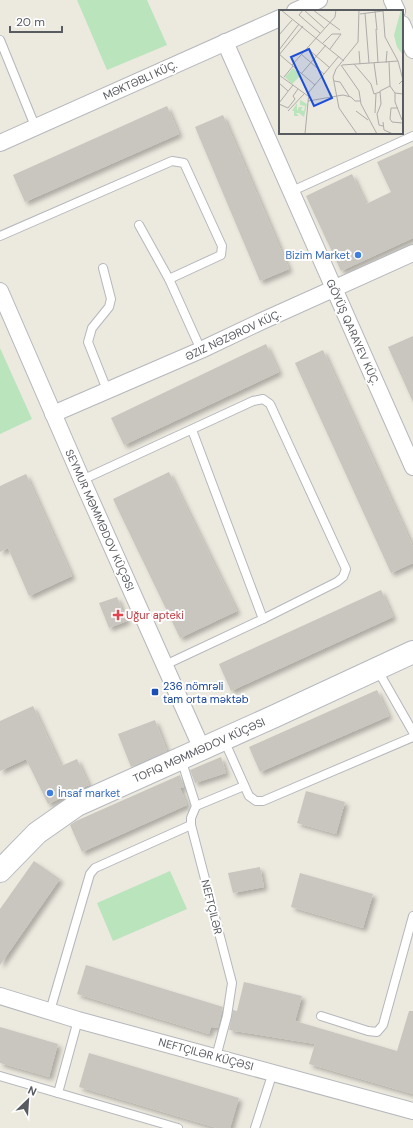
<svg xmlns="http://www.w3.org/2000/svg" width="413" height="1128" font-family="'DM Sans',sans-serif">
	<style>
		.green { fill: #bae4bc }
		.building { fill: #c8c6be; filter: url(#shadow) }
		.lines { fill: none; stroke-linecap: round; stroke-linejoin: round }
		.lane-casing { stroke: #b5b7bc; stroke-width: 10 }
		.street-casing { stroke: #b5b7bc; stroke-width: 18 }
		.secondary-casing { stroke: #b5b8bf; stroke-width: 24 }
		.lane { stroke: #fff; stroke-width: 8 }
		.street { stroke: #fff; stroke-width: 16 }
		.secondary { stroke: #fff; stroke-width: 22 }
		.shop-dot { fill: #3f7fe0; stroke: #fff; stroke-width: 1.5 }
		.health-dot { fill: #e0444e; stroke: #fff; stroke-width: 1.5 }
		.transit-dot { fill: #1a4fb4; stroke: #fff; stroke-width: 1.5 }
		.labels { text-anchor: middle; stroke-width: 4; stroke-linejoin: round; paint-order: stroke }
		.street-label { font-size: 11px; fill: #585b60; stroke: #fff }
		.shop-label { font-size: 11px; fill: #366cbe; stroke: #fff; text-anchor: end }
		.health-label { font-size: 11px; fill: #be3a42; stroke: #fff; text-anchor: start }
		.transit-label { font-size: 11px; fill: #164399; stroke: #fff; text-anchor: start }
		.inset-road { fill: none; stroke: #adaca8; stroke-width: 1 }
		.view { fill: #1d4ed8; fill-opacity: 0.15; stroke: #1d4ed8; stroke-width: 2 }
		.inset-edge { fill: none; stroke: #585b60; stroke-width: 2 }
	</style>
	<defs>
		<filter id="shadow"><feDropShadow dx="3.5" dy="3.5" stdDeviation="2" flood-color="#0004"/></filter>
	</defs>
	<rect width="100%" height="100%" fill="#ece9df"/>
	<g class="green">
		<polygon points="77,0 147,0 167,45 107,70"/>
		<polygon points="0,348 32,419 0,434"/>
		<polygon points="170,871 187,909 113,941 97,903"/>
	</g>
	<g class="building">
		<polygon points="167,106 179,134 25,202 13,175"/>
		<polygon points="223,115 289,269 260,281 195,127"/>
		<polygon points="413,146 413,238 341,271 306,196 352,174 366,204 391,192 377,162"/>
		<polygon points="413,336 413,402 388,347"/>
		<polygon points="266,344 279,372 124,445 111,418"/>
		<polygon points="323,350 413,547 413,563 391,573 295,363"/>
		<polygon points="169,472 237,611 180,638 113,499"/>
		<polygon points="26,474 72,576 29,596 8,548 0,552 0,486"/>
		<polygon points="381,590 393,617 231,691 219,664"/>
		<polygon points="117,597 127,621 109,628 99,603"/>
		<polygon points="377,690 389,716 260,772 249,747"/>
		<polygon points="33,706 61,766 77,759 89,785 48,804 26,759 0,771 0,721"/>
		<polygon points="155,720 167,751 131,767 118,734"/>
		<polygon points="221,757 226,773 195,783 190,770"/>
		<polygon points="180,775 184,787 180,788 187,805 82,852 70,825 76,821"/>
		<polygon points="306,791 345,802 336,834 297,823"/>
		<polygon points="34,861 60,879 0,965 0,909"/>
		<polygon points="260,867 264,887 233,893 228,873"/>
		<polygon points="300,873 373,894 363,928 291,907"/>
		<polygon points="86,965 223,1007 218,1028 211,1027 209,1034 77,994"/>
		<polygon points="244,982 302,996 295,1021 397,1051 409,1011 413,1011 413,1094 309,1064 315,1044 229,1030 233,1010 237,1011"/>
		<polygon points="0,1027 58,1044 49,1077 0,1063"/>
		<polygon points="89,1053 239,1098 230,1128 217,1128 79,1087"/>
	</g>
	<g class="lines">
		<defs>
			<g id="lane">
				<polyline points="0,40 35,126"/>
				<polyline points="290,192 413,136"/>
				<polyline points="139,225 169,279 201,350"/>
				<polyline points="0,236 172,161 184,163 222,246 221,255 169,279"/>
				<polyline points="103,268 111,299 109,307 92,328 88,342 107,390"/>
				<polyline points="192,430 263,619"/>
				<polyline points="82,480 253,401 263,399 270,404 346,569 343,577 337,582 263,619 165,665"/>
				<polyline points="377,669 413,732"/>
				<polyline points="224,740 249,796 256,801 263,801 413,737"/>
				<polyline points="181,759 196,806 191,818 191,825 232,983 227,1016 216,1057"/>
				<polyline points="196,806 244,786"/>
				<polyline points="50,1011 90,874 95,868 191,825"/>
				<polyline points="321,1016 368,1031 377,1032 383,1025 413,916"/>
				<polyline points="0,1076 178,1128"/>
				<polyline points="58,1093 78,1020"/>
				<polyline points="255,1128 273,1072"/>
			</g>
			<g id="street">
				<polyline points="392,0 397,11"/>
				<polyline points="295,11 319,0"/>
				<polyline points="402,24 413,50"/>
				<polyline points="225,42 413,467"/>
				<polyline points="0,143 280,18"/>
				<polyline points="0,291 82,480 202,749"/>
				<polyline points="53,414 201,350 262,321 413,253"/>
				<polyline points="0,996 78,1020 413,1111"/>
			</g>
			<polyline id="secondary" points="0,871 37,833 77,805 275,716 413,652"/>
		</defs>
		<use href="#lane" class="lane-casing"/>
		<use href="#street" class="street-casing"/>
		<use href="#secondary" class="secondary-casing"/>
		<use href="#lane" class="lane"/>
		<use href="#street" class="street"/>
		<use href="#secondary" class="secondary"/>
	</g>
	<g class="shop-dot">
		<circle cx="358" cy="255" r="4"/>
		<circle cx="50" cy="793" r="4"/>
	</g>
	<path class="health-dot" d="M116 609h4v4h4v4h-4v4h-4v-4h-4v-4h4z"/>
	<rect class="transit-dot" x="151" y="688" width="8" height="8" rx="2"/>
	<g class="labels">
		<g class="street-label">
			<text transform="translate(140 80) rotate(-24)" y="4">MƏKTƏBLI KÜÇ.</text>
			<text transform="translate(353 332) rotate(66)" y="4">GÖYÜŞ QARAYEV KÜÇ.</text>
			<text transform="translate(233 335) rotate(-25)" y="4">ƏZIZ NƏZƏROV KÜÇ.</text>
			<text transform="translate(100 520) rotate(66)" y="4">SEYMUR MƏMMƏDOV KÜÇƏSI</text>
			<text transform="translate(199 750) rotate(-24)" y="4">TOFIQ MƏMMƏDOV KÜÇƏSI</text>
			<text transform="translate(212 907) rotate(76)" y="4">NEFTÇILƏR</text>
			<text transform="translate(206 1054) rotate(15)" y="4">NEFTÇILƏR KÜÇƏSI</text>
		</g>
		<g class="shop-label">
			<text x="350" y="259">Bizim Market</text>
			<text x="58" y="797" text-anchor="start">İnsaf market</text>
		</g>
		<g class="health-label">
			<text x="126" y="619">Uğur apteki</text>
		</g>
		<g class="transit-label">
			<text x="163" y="690">236 nömrəli<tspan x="163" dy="13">tam orta məktəb</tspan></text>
		</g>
	</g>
	<g transform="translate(279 10)">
		<rect width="124" height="124" fill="#ece9df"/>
		<path d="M122,0h2v45l-6,-8 -3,-12zM14,58l8,7 -9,9 -7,-7zM21,90l7,4 -3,13 -5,-4h-3l3,3h-5v-5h-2l5,-8v8l2,-4h4l-2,3 3,1 1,-5 -5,-1z" fill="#bae4bc"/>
		<path class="inset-road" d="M2,0l63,51M24,0l-4,5 21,18M25,0l20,18M34,0l27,20M96,1l2,19M86,3l4,50M81,4l23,-3M97,19l2,34M0,25l13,-15M44,33l9,-9h9l-11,15M28,38l23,20M0,40l20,-26M80,41l1,13M0,44l36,31M22,44l23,20M0,45l24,-29M119,51l5,19 -4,4M95,53l3,22M107,53l1,-12M75,54l17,20 3,10 6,-2M13,55l43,-48 1,-7M62,55l18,26 2,13 16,30M63,55l56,-4 -13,-24 -2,-27M22,64l25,-29M0,65l29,21M5,67l9,-11M55,71l6,1 9,14M0,73l9,8M111,76l5,7 8,1M116,83v9l7,18M29,91l35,-6 8,2 4,4h5M0,93l14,-18M0,94l9,4 7,-9 -2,-3 5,-7M119,98h-7l-1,11 2,3 11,1M9,101l16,-17M77,101l12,9M96,103l1,-19M104,112l1,8 9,4M104,116l-4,-1 -2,-11 4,-10 -1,-13 10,-5 -1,-24M26,124l4,-42 30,-36M78,124l-18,-26 -6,-31 3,-8 22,-27 1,-32"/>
		<path class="view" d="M30,39l23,49 -18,8 -23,-49z"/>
		<rect width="124" height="124" class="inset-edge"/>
	</g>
	<g transform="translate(28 1100) rotate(25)" stroke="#ffffff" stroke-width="3" paint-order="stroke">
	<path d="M0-3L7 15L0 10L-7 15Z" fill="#585b60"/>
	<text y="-6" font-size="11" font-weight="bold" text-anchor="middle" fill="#585b60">N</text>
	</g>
	<path d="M10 26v6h52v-6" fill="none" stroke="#585b60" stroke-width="2"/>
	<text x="16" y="26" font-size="12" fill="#585b60" stroke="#ffffff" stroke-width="3" paint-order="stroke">20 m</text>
</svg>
